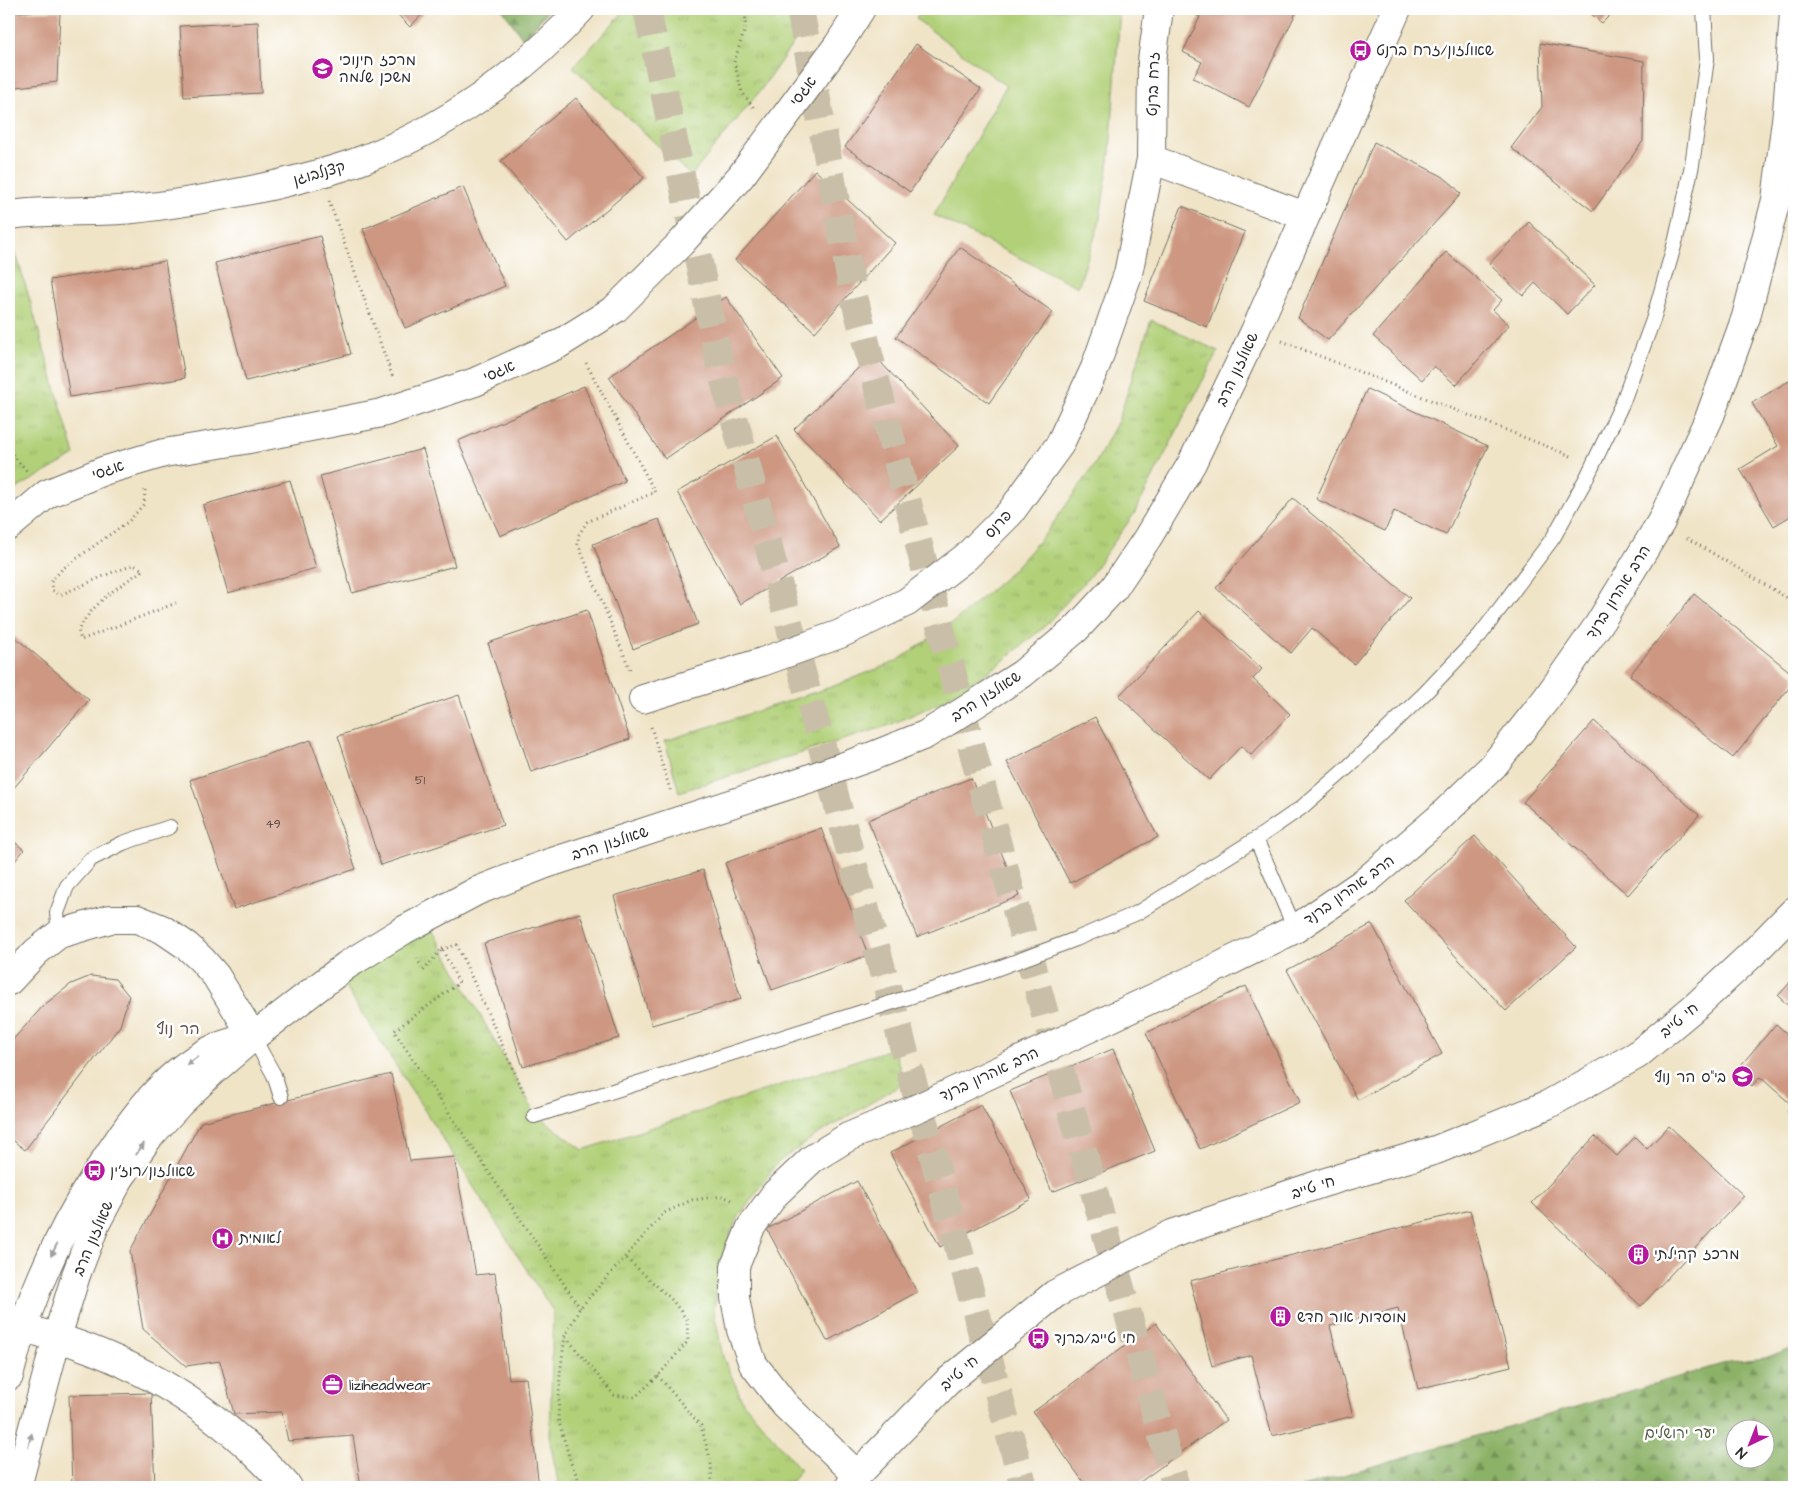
<svg xmlns="http://www.w3.org/2000/svg" width="1803" height="1496" font-family="'Architects Daughter','Playpen Sans Hebrew',sans-serif">
	<style>
		.grass { fill: #b1d078; stroke: #6e7e52 }
		.forest { fill: url(#forest-firs); stroke: #5c6e4a; fill-rule: evenodd }
		.park { fill: url(#park-tufts); stroke: #6e7e52 }
		.building { fill: #cd9781 }
		.lines { fill: none; stroke-linecap: round; stroke-linejoin: round }
		.trunk-tunnel { stroke: #c9bfa8; stroke-width: 28; stroke-dasharray: 28 14; stroke-linecap: butt }
		.service-casing { stroke: #706c62; stroke-width: 16 }
		.minor-casing { stroke: #706c62; stroke-width: 30 }
		.tertiary-casing { stroke: #706c62; stroke-width: 30 }
		.path { stroke: #706c62; stroke-width: 3; stroke-dasharray: 1 4; stroke-linecap: butt }
		.service { stroke: #fff; stroke-width: 14 }
		.minor { stroke: #fff; stroke-width: 28 }
		.tertiary { stroke: #fff; stroke-width: 28 }
		.oneway { fill: #a0a0a0 }
		.labels { text-anchor: middle; stroke-width: 5; stroke-linejoin: round; paint-order: stroke }
		.number-label { font-size: 12px; fill: #544640 }
		.poi-label { font-size: 15px; fill: #2b2b2b; stroke: #fff; text-anchor: start }
		.street-label { font-size: 15px; fill: #2b2b2b; stroke: #fff }
		.park-label { font-size: 15px; fill: #535d42; stroke: #fff }
		.neighbourhood-label { font-size: 16px; fill: #645149; stroke: #fff }
	</style>
	<defs>
		<pattern id="forest-firs" width="22" height="20" patternUnits="userSpaceOnUse" patternTransform="scale(1.25)"><rect width="22" height="20" fill="#8cb268"/><path d="M5 1l3.5 6h-7zM16 11l3.5 6h-7z" fill="#739156"/></pattern>
		<pattern id="park-tufts" width="24" height="20" patternUnits="userSpaceOnUse" patternTransform="scale(1.25)"><rect width="24" height="20" fill="#b1d078"/><path d="M3 7l-1-3M5 7V3M7 7l1-3M15 17l-1-3M17 17v-4M19 17l1-3" fill="none" stroke="#98b368"/></pattern>
	</defs>
	<rect width="100%" height="100%" fill="#fff"/>
	<filter id="ink" filterUnits="userSpaceOnUse"><feTurbulence type="fractalNoise" baseFrequency=".02" numOctaves="2"/><feDisplacementMap in="SourceGraphic" scale="10" xChannelSelector="R" yChannelSelector="G"/><feConvolveMatrix kernelMatrix="1 2 1 2 8 2 1 2 1" color-interpolation-filters="sRGB"/></filter>
	<filter id="wash" filterUnits="userSpaceOnUse"><feTurbulence type="fractalNoise" baseFrequency=".0096" numOctaves="4" result="noise"/><feDisplacementMap in="SourceGraphic" scale="20" xChannelSelector="R" yChannelSelector="G"/><feGaussianBlur stdDeviation="1.12" result="paint"/><feColorMatrix in="noise" values="0 0 0 0 0 0 0 0 0 0 0 0 0 0 0 0 0 1.4 0 .05"/><feComposite in="paint" operator="in"/></filter>
	<g filter="url(#wash)">
		<rect width="100%" height="100%" fill="#f0e4c7"/>
		<polygon class="grass" points="921,9 1120,9 1110,154 1099,224 1078,287 934,215 1006,86 916,19"/>
		<g class="forest">
			<polygon points="502,9 549,9 524,40"/>
			<path d="M1794,1347v140h-492l427,-125 36,-4zM1736,1428h30v30h-30z"/>
		</g>
		<g class="park">
			<polygon points="626,9 817,9 760,91 691,176 573,67"/>
			<polygon points="16,253 75,455 9,493 9,255"/>
			<polygon points="1151,320 1218,351 1134,514 1089,577 1044,627 997,666 945,700 890,725 679,792 665,741 834,686 897,661 955,621 1009,574 1047,532 1095,464 1118,421"/>
			<polygon points="429,924 535,1113 583,1150 894,1048 904,1083 815,1136 777,1163 736,1221 719,1264 714,1312 723,1357 743,1402 800,1469 788,1487 559,1487 550,1441 553,1311 343,983"/>
		</g>
		<g id="blocks">
			<g class="building">
				<polygon points="392,9 427,9 410,27"/>
				<polygon points="1191,9 1298,9 1249,107 1193,78 1202,62 1183,52 1200,17 1190,12"/>
				<polygon points="1585,9 1616,9 1602,23"/>
				<polygon points="60,11 57,82 9,88 9,12"/>
				<polygon points="258,22 261,93 184,97 180,26"/>
				<polygon points="1540,43 1644,61 1643,141 1593,211 1511,148 1542,107"/>
				<polygon points="916,44 981,89 910,192 845,147"/>
				<polygon points="576,98 644,178 568,242 501,161"/>
				<polygon points="1374,142 1442,176 1453,185 1461,194 1328,340 1298,318"/>
				<polygon points="815,170 895,243 815,332 735,260"/>
				<polygon points="463,187 505,286 405,328 363,229"/>
				<polygon points="1182,206 1245,232 1207,327 1144,301"/>
				<polygon points="1529,222 1595,285 1567,314 1535,283 1523,296 1489,264"/>
				<polygon points="320,236 351,354 246,381 215,263"/>
				<polygon points="960,247 1053,312 989,403 896,337"/>
				<polygon points="1446,252 1502,300 1493,310 1509,325 1456,385 1434,366 1422,380 1373,336"/>
				<polygon points="165,261 185,378 70,397 50,280"/>
				<polygon points="726,297 783,378 665,459 609,377"/>
				<polygon points="873,354 959,446 880,520 794,429"/>
				<polygon points="1794,378 1794,514 1774,526 1740,469 1778,446 1752,403"/>
				<polygon points="584,386 625,481 500,536 458,441"/>
				<polygon points="1367,389 1488,446 1446,535 1394,511 1385,531 1316,499"/>
				<polygon points="777,436 840,547 740,604 677,492"/>
				<polygon points="423,449 455,566 352,593 320,476"/>
				<polygon points="290,480 316,568 228,593 203,505"/>
				<polygon points="1293,498 1410,598 1354,664 1312,628 1291,653 1216,588"/>
				<polygon points="659,519 698,624 633,649 593,544"/>
				<polygon points="1694,594 1794,675 1794,682 1733,758 1630,675"/>
				<polygon points="587,610 630,739 531,772 488,643"/>
				<polygon points="1199,611 1262,669 1253,679 1290,714 1251,755 1241,746 1209,780 1119,696"/>
				<polygon points="9,632 89,700 12,790 9,788"/>
				<polygon points="459,695 503,825 381,865 338,736"/>
				<polygon points="1095,717 1158,837 1070,883 1007,762"/>
				<polygon points="1594,721 1699,815 1628,895 1523,802"/>
				<polygon points="311,740 356,869 234,909 190,780"/>
				<polygon points="971,778 1019,896 917,937 868,820"/>
				<polygon points="821,828 868,955 772,990 725,863"/>
				<polygon points="1475,836 1576,947 1506,1011 1404,900"/>
				<polygon points="9,837 24,850 9,868"/>
				<polygon points="703,870 741,999 652,1025 614,896"/>
				<polygon points="580,913 619,1038 523,1067 484,943"/>
				<polygon points="1372,924 1442,1054 1358,1100 1287,970"/>
				<polygon points="91,976 115,979 129,996 120,1026 25,1150 9,1137 9,1044 44,1005 71,984"/>
				<polygon points="1794,978 1794,1011 1778,996"/>
				<polygon points="1246,986 1300,1102 1200,1149 1146,1033"/>
				<polygon points="1776,1024 1794,1040 1794,1118 1787,1112 1793,1106 1760,1077 1752,1086 1735,1072"/>
				<polygon points="1113,1049 1155,1151 1052,1192 1010,1091"/>
				<polygon points="391,1074 410,1161 454,1157 476,1275 495,1273 509,1379 526,1378 539,1487 361,1487 353,1436 288,1441 282,1412 234,1414 220,1361 186,1366 143,1329 130,1251 201,1122"/>
				<polygon points="981,1105 1031,1199 940,1247 890,1153"/>
				<polygon points="1669,1126 1744,1196 1641,1306 1532,1203 1595,1136 1617,1156 1635,1137 1647,1149"/>
				<polygon points="857,1181 917,1292 827,1341 767,1229"/>
				<polygon points="1470,1210 1511,1366 1418,1389 1398,1308 1330,1326 1353,1416 1272,1436 1251,1355 1212,1366 1190,1281"/>
				<polygon points="1156,1323 1226,1420 1133,1487 1087,1487 1033,1412"/>
				<polygon points="151,1393 155,1487 72,1487 69,1395"/>
			</g>
		</g>
	</g>
	<g filter="url(#ink)">
		<use href="#blocks" fill-opacity="0" stroke="#706c62" stroke-width="1"/>
		<g class="lines">
			<g class="trunk-tunnel">
				<polyline points="647,9 720,365 853,863 1024,1487"/>
				<polyline points="800,9 853,293 984,794 1176,1487"/>
			</g>
			<defs>
				<g id="service">
					<polyline points="1256,839 1295,929"/>
					<polyline points="59,934 57,913 67,886 91,859 123,843 170,827"/>
					<polyline points="253,1037 274,1075 281,1097"/>
					<polyline points="534,1116 985,973 1076,939 1137,913 1256,839 1301,808 1348,767 1425,693 1480,635 1553,538 1587,477 1622,404 1653,320 1676,239 1692,165 1707,59 1704,9"/>
				</g>
				<g id="minor">
					<polyline points="1151,159 1305,216"/>
					<polyline points="9,526 47,494 103,471 164,453 244,440 382,413 475,382 559,344 615,309 681,243 741,176 838,45 861,9"/>
					<polyline points="643,699 762,662 840,634 907,602 966,557 1010,513 1060,444 1095,368 1128,274 1151,159 1152,61 1159,9"/>
					<polyline points="9,981 36,952 59,934 110,919 137,919 162,929 187,946 202,960 216,976 253,1037"/>
					<path d="M22,1328c91,22 173,66 240,132 9,9 18,18 26,27"/>
					<polyline points="857,1475 785,1405 753,1364 741,1330 735,1298 735,1266 751,1227 775,1194 812,1159 848,1137 920,1107 1066,1039 1196,978 1295,929 1367,880 1437,820 1493,766 1547,698 1599,624 1661,522 1710,416 1746,317 1776,200 1787,112 1794,12"/>
				</g>
				<g id="tertiary">
					<path d="M9,215c41,-6 83,-2 124,-6 48,-5 95,-14 142,-24 29,-7 59,-14 87,-25 82,-31 160,-86 219,-151"/>
					<path d="M9,1376c18,-76 51,-146 93,-211 28,-44 61,-91 109,-115 8,-5 19,-7 28,-10"/>
					<polyline points="17,1487 57,1337 76,1275 96,1223 120,1178 149,1137 179,1104 213,1071 253,1037 347,965 404,930 477,891 546,864 808,779 870,757 925,735 961,713 1022,674 1076,629 1114,588 1148,537 1192,463 1255,331 1397,9"/>
					<polyline points="849,1487 857,1475 947,1382 1055,1294 1172,1234 1326,1182 1436,1150 1547,1105 1637,1055 1697,1005 1751,955 1794,911"/>
				</g>
			</defs>
			<use href="#service" class="service-casing"/>
			<use href="#minor" class="minor-casing"/>
			<use href="#tertiary" class="tertiary-casing"/>
			<g class="path">
				<polyline points="662,9 672,11 676,9"/>
				<polyline points="744,9 746,10 745,29 734,62 742,92 754,108"/>
				<polyline points="329,201 393,378"/>
				<polyline points="1282,341 1571,456"/>
				<polyline points="586,363 655,492 587,522 578,536 578,544 631,672"/>
				<polyline points="9,451 27,471"/>
				<path d="M145,490l-1,14 -15,17 -67,48 -11,13 1,8 8,5 53,-23 21,-7 9,5c-29,20 -46,29 -65,60l3,10 95,-37"/>
				<polyline points="1687,538 1794,602"/>
				<polyline points="651,727 671,793"/>
				<polyline points="442,949 457,945 525,1095"/>
				<polyline points="417,958 423,971 442,949 459,983 394,1031 580,1308"/>
				<polyline points="566,1337 614,1395 635,1397 658,1376 688,1341 687,1320 672,1300 625,1257"/>
				<polyline points="658,1376 701,1426 711,1462 712,1487"/>
				<polyline points="582,1487 571,1463 558,1419 560,1374 565,1336 580,1308 664,1213 692,1200 723,1196 734,1201"/>
			</g>
			<use href="#service" class="service"/>
			<use href="#minor" class="minor"/>
			<use href="#tertiary" class="tertiary"/>
		</g>
		<defs><path id="oneway-solid" d="M-6-.8H1V-3.2L6.5 0L1 3.2V.8H-6Z" transform="scale(1.25)"/></defs>
		<g class="oneway">
			<use href="#oneway-solid" transform="translate(192 1061) rotate(143)"/>
			<use href="#oneway-solid" transform="translate(140 1149) rotate(-55)"/>
			<use href="#oneway-solid" transform="translate(54 1250) rotate(117)"/>
			<use href="#oneway-solid" transform="translate(30 1440) rotate(-75)"/>
		</g>
	</g>
	<defs>
		<symbol id="bus-disc" viewBox="-11 -11 22 22"><circle r="9.5" fill="#b5179e" stroke="#fff"/><path d="M-5-6H5V4H4V6H2V4H-2V6H-4V4H-5ZM-3.5-4V0h7V-4ZM-3.5 1.2v1.5H-2V1.2ZM2 1.2v1.5H3.5V1.2Z" fill="#fff"/></symbol>
		<symbol id="school-disc" viewBox="-11 -11 22 22"><circle r="9.5" fill="#b5179e" stroke="#fff"/><path d="M0-5L7-2L0 1L-7-2ZM-4 1L0 2.5L4 1V4Q0 6-4 4Z" fill="#fff"/></symbol>
		<symbol id="hospital-disc" viewBox="-11 -11 22 22"><circle r="9.5" fill="#b5179e" stroke="#fff"/><path d="M-5-5h3v3.5h4V-5h3V5h-3V1.5h-4V5h-3Z" fill="#fff"/></symbol>
		<symbol id="building-disc" viewBox="-11 -11 22 22"><circle r="9.5" fill="#b5179e" stroke="#fff"/><path d="M-4-6H4V6H1V3H-1V6H-4ZM-2.5-4.3h1.7v1.8h-1.7ZM.8-4.3h1.7v1.8H.8ZM-2.5-1h1.7V.8h-1.7ZM.8-1h1.7V.8H.8Z" fill="#fff"/></symbol>
		<symbol id="office-disc" viewBox="-11 -11 22 22"><circle r="9.5" fill="#b5179e" stroke="#fff"/><path d="M-6-3h4V-5.5h4V-3h4V5H-6ZM-1-4.5V-3h2v-1.5ZM-6 0V1H6V0Z" fill="#fff"/></symbol>
	</defs>
	<g fill-rule="evenodd">
		<use href="#bus-disc" x="1348" y="38" width="25" height="25"/>
		<use href="#school-disc" x="310" y="56" width="25" height="25"/>
		<use href="#school-disc" x="1730" y="1064" width="25" height="25"/>
		<use href="#bus-disc" x="82" y="1158" width="25" height="25"/>
		<use href="#hospital-disc" x="210" y="1226" width="25" height="25"/>
		<use href="#building-disc" x="1626" y="1242" width="25" height="25"/>
		<use href="#building-disc" x="1268" y="1304" width="25" height="25"/>
		<use href="#bus-disc" x="1026" y="1326" width="25" height="25"/>
		<use href="#office-disc" x="320" y="1372" width="25" height="25"/>
	</g>
	<g class="labels">
		<g class="number-label">
			<text x="420" y="784">51</text>
			<text x="273" y="828">49</text>
		</g>
		<g class="poi-label">
			<text x="1376" y="55">שאולזון/זרח ברנט</text>
			<text x="339" y="65">מרכז חינוכי<tspan x="339" dy="17">משכן שלמה</tspan></text>
			<text x="1726" y="1082" text-anchor="end">בי"ס הר נוף</text>
			<text x="110" y="1176">שאולזון/רוז׳ין</text>
			<text x="239" y="1243">לאומית</text>
			<text x="1654" y="1259">מרכז קהילתי</text>
			<text x="1297" y="1322">מוסדות אור חדש</text>
			<text x="1054" y="1343">חי טייב/ברנד</text>
			<text x="349" y="1390">liziheadwear</text>
		</g>
		<g class="street-label">
			<text transform="translate(1153 84) rotate(-88)" y="5">זרח ברנט</text>
			<text transform="translate(803 91) rotate(-53)" y="5">אגסי</text>
			<text transform="translate(319 173) rotate(-16)" y="5">קצנלבוגן</text>
			<text transform="translate(1237 369) rotate(-65)" y="5">שאולזון הרב</text>
			<text transform="translate(499 371) rotate(-24)" y="5">אגסי</text>
			<text transform="translate(108 470) rotate(-19)" y="5">אגסי</text>
			<text transform="translate(998 524) rotate(-47)" y="5">פרנס</text>
			<text transform="translate(1618 592) rotate(-58)" y="5">הרב אהרון ברנד</text>
			<text transform="translate(986 696) rotate(-33)" y="5">שאולזון הרב</text>
			<text transform="translate(610 843) rotate(-18)" y="5">שאולזון הרב</text>
			<text transform="translate(1349 890) rotate(-36)" y="5">הרב אהרון ברנד</text>
			<text transform="translate(1679 1020) rotate(-40)" y="5">חי טייב</text>
			<text transform="translate(989 1074) rotate(-25)" y="5">הרב אהרון ברנד</text>
			<text transform="translate(1313 1187) rotate(-18)" y="5">חי טייב</text>
			<text transform="translate(93 1238) rotate(-67)" y="5">שאולזון הרב</text>
			<text transform="translate(959 1373) rotate(-41)" y="5">חי טייב</text>
		</g>
		<g class="park-label">
			<text x="1680" y="1438">יער ירושלים</text>
		</g>
		<g class="neighbourhood-label">
			<text x="178" y="1034">הר נוף</text>
		</g>
	</g>
	<rect width="1803" height="1496" fill="none" stroke="#fff" stroke-width="30"/>
	<g transform="translate(1750 1444) rotate(223)"><circle r="24" fill="#ffffff" stroke="#aaaaaa"/>
	<path d="M0-4L9 19L0 12L-9 19Z" fill="#b5179e"/>
	<text y="-8" font-size="14" font-weight="bold" text-anchor="middle" fill="#2b2b2b">N</text>
	</g>
</svg>
